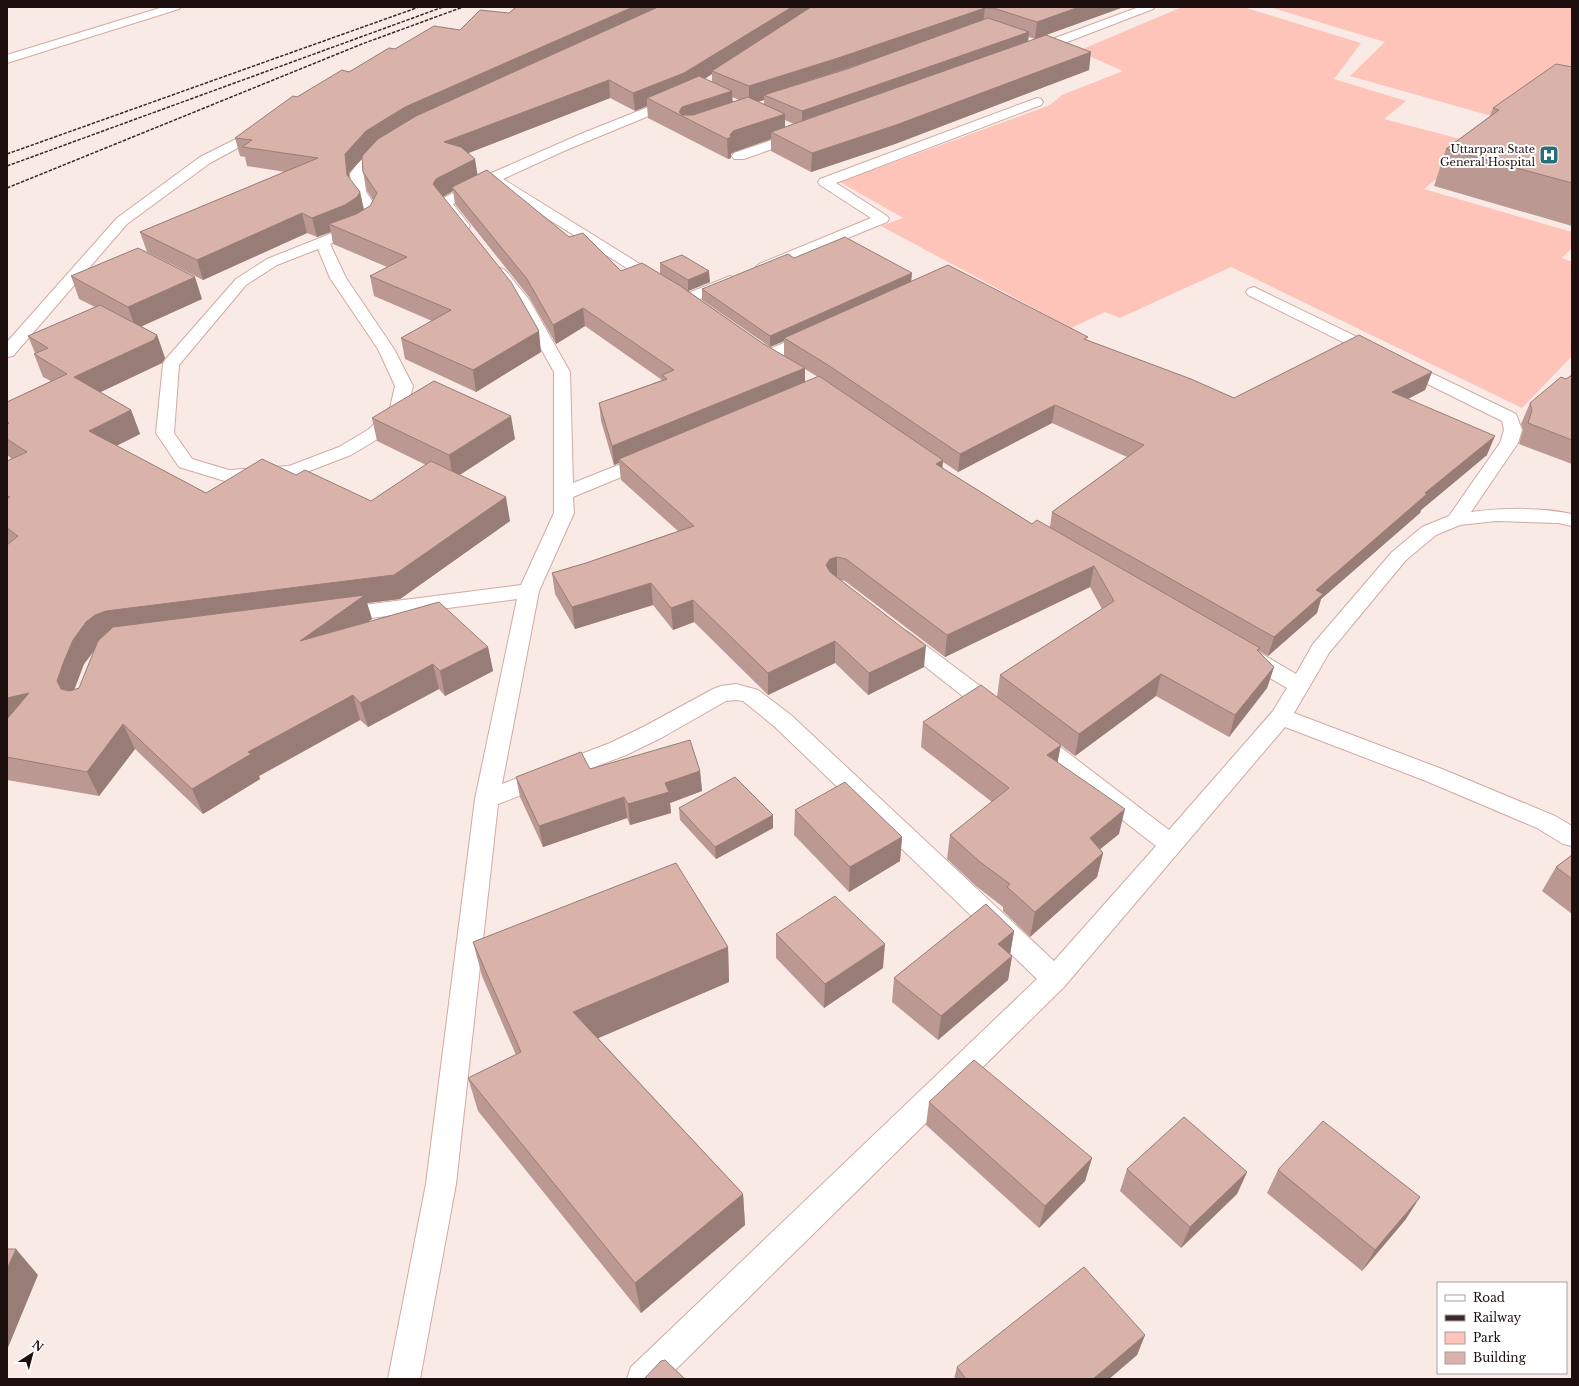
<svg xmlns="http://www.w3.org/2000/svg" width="1579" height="1386" font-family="'Libre Baskerville',serif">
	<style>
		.green { fill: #fec4b9 }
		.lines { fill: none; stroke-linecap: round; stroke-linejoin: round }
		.minor-casing { stroke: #d0aaa2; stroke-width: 2 }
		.minor { fill: #fff; fill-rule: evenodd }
		.rail { stroke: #3a2b29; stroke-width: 1.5; stroke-dasharray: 3.5 1.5; stroke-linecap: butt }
		.wall { fill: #bb9992; fill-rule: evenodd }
		.shaded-wall { fill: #987d77 }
		.building { fill: #d9b2aa; stroke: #987d77 }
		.labels { text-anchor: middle; stroke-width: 4; stroke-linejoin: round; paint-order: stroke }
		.far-poi-label { font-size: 11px; fill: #1d0f0d; stroke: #fff; text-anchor: end }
	</style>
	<rect width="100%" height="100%" fill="#faeae6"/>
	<g class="green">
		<polygon points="1182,7 1243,7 1361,43 1334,79 1406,101 1384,119 1468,141 1450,167 1424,189 1572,232 1572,248 1562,258 1572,262 1572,356 1522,408 1231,267 1120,318 1105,312 1071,328 881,226 903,218 840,182 1050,105 1062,95 1123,71 1078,51"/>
		<polygon points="1269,7 1572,7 1572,103 1502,119 1350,76 1385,42"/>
	</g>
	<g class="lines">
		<defs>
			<g id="minor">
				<polygon points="163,7 181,7 179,9 7,63 7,55"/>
				<polygon points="1139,7 1155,7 1153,9 1036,54 1028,54 1026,51 1028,48"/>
				<polygon points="676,96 680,97 682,100 680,103 564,151 503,179 664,279 667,282 664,285 659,287 654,285 492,184 453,204 470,226 468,229 463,230 458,229 438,203 440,200 487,175 583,133"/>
				<polygon points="1037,98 1041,99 1043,102 1041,105 836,183 887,216 889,219 887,222 769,270 764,272 759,270 756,267 759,264 871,218 820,185 818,182 820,179"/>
				<polygon points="798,131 803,132 805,135 803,138 744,159 734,159 732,156 734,153"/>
				<polygon points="240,137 245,138 247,141 245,144 210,163 127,224 13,356 7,357 7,342 117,218 200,157"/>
				<path d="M384,144l5,1 2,3 -27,27 2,17 14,20 -7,12 -13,8 -30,12 16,34 48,71 19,37 -6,24 -26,27 -30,18 -52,20 -71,7 -49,-15 -23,-34 7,-69 2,-4 71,-81 31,-20 83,-33 12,-8 4,-6 -14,-19 -2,-19c7,-11 21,-27 34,-30zM318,249l12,29 48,71 17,37 -5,22 -21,21 -30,18 -50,19 -60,4 -37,-11 -18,-26 5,-68 67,-80 31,-20z"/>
				<path d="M500,268l5,2 25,31 40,71 3,111 68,-27 6,-1 6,1 3,4 -3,4 -80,33 1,16 -35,78 -37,193 108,-41 35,-17 68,-37 8,-3 15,-2 22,6 33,25 263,246 102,-115 -130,-101 -3,-6 3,-6 8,-2 8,2 127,97 104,-119 14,-23 -48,-28 -3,-5 3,-5 8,-2 8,2 41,24 17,-30 79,-92 30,-25 27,-11 51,-73 4,-13 -2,-9 -254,-126 -2,-3 2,-3 6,-2 262,127 6,16 -4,13 -47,69c33,-4 69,-5 101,2v12l-14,-3 -62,-2 -36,4 -24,10 -30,25 -77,93 -35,60 148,56 113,47 17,10v20l-9,-2 -26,-16 -111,-47 -141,-54 -221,260 -398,392h-39l4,-12 406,-388 -262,-252 -32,-26 -7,-1 -10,1 -65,37 -35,17 -128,49 -42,380 -36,195h-32l38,-195 49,-385 42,-200 -177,23 -7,-2 -3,-5 3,-5 7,-2 181,-23 33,-72v-141l-39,-70 -23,-29 3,-3z"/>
				<path d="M730,276l5,2 3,3 -3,3 -37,16 15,12 -2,3c-11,3 -26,-7 -32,-16l2,-3z"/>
				<polygon points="811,331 817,333 819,336 817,339 775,360 769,361 763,360 761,356 763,352"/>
				<polygon points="901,630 908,632 1004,704 1007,710 1004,716 996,718 988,716 894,642 890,637 894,632"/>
			</g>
		</defs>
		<use href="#minor" class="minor-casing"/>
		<use href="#minor" class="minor"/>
		<g class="rail">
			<polyline points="7,154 419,7"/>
			<polyline points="7,166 443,7"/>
			<polyline points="7,188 362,44 463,7"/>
		</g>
	</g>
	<g class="wall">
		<path d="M516,7h605v1l-75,27 43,35 -194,74 -84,28 -40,-21v-12l-37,13 -3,2v4l-3,1 -80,-41 -1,-12 -12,5 -25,-13 -142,55 10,22 91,62 52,34 39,3v-11l50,19 -22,9 74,52 22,13v-15l-14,6 -68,-47v-11l92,-31 117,23 176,59 147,58 198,-26 -7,18 -17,9 79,56 -66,55 -1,3 -99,86 -4,14 -49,43 -9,-5 -1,1 16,15 -7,21 -38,49 -73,-41 -81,60 -50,-38 32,44 62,72 -19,15 3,4 -6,24 -67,60 -27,-26v-4l-27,-21 -29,-27 3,-24 42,-33 -71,-55 2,-25 74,-25 3,-22 102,-66 -12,-22 -145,70 -100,-76 -5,-1 84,87 -56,28 -33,-32 -67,32 -74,-73 -21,8 -20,-25 -78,24 -20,-35 -3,-21 34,-10 92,-32 -57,-51 -2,-17 -5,2 -13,-44 -2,-18 63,-23 -77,-54 -29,18 -27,-47 -74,-93 -2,-13 -10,6 98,155 -65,40 -71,-33 -4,-21 31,-17 -58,-25 -4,-20 17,-9 -54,-23 -2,-12 -14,5 -10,-4 -104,47 -56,-28 -7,-20 145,-60 -38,-6 -2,-9 -5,-1 -5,-18 62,-41 98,-48 65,-19 49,-17zM1029,37l6,2 -7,2zM712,74v8l-7,-3zM732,97l7,3 -6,2zM764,100v4l-6,-2zM785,120l9,4 -9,3zM362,159l1,13 4,19 6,9 -3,6 -6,3 -4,-17 -11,-14v-5zM805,369l13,8 -13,5zM1052,423l75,34 -75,55 -2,15 -18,-3 -90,-56 1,-6 15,10z"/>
		<polygon points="1572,67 1572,226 1434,186 1446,149 1490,116 1493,108"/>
		<path d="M71,276l131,23 -61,27 16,9 8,23 -3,5 -62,29 31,18 9,24 -24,12 90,47 90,-18 75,26 55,-36 -49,-24 -5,-23 143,21 -55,36 50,46 -110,78 -33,4 5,16 -3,2 119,26 5,24 -48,25 -6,-7 -71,38 -8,-7 -101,56 1,3 -57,35 -68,-65 -36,47 -92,-16v-235l1,-1h-1v-83l5,-2 -5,-4v-53l44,-21 -8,-4 -9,-23 1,-1 -7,-17 67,-29 -16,-8zM95,650l-16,38 -5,2 10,-26z"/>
		<polygon points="1572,375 1572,464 1519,444 1523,430 1521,424 1530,403"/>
		<polygon points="590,769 700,771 702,791 670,803 671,813 630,825 627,818 543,847 520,797 516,777"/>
		<polygon points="679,808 773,828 716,859 680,820"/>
		<polygon points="795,810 902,837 900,861 849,892 794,835"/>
		<polygon points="1572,855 1572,914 1542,891 1556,867"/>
		<polygon points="1014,931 1010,954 1012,956 1008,980 938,1040 892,1002 894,978"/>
		<polygon points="776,934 883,968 824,1008 776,958"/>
		<polygon points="473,942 728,947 729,982 598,1038 743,1194 745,1225 641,1313 478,1111 468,1078 516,1055 482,976"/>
		<polygon points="929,1102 1092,1158 1085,1181 1039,1228 926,1125"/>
		<polygon points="1127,1169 1247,1172 1237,1194 1181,1248 1120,1191"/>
		<polygon points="1278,1170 1406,1219 1362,1271 1267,1193"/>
		<polygon points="1145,1335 1137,1355 1109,1379 954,1379 957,1367"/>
	</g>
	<g class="shaded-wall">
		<polygon points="633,7 671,7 370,150 349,173 351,194 347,175 345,154 366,131 405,107"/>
		<polygon points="792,7 819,7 712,71 712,74 685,91 647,98 647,106 635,111 633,93"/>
		<polygon points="1079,7 1121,7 1121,8 1035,39 1037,22"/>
		<polygon points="985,8 983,24 764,95 764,100 749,104 749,86"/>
		<polygon points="1029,32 1027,47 802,127 802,111"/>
		<polygon points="1091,52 1089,70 895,144 811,172 812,153"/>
		<polygon points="609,80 610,98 448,161 444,142"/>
		<polygon points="732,91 733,111 695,122 679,114 679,112 682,107"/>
		<polygon points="785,114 785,134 771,132 771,139 734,152 731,154 731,158 728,159 727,139 733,131"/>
		<polygon points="475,159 478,178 452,187 453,191 439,199 433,184 436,179"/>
		<polygon points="360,192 364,212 329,224 331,232 317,237 312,218"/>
		<polygon points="302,213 307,233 203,280 197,260"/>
		<polygon points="709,271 710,282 688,291 688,280"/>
		<polygon points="912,273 911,284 784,338 784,341 770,347 770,336"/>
		<polygon points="195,277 202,299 136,329 128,307"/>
		<polygon points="583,308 585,326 556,344 553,325"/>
		<polygon points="539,331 541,352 476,392 473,370"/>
		<polygon points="157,335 165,358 162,363 84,400 74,377"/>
		<polygon points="805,368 805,387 619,459 619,463 614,465 612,446"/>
		<polygon points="1432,372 1425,390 1386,410 1392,392"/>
		<polygon points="1055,405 1052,423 958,472 960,454"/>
		<polygon points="131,410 140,434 98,455 89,431"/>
		<polygon points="511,416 515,439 453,479 449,455"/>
		<polygon points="1495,436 1487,455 1421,510 1420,513 1321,599 1317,613 1268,656 1274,637 1316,590 1425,493"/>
		<polygon points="943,460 941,482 936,464"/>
		<polygon points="506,497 510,521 400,599 367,603 372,619 307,665 97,646 84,664 76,685 69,706 57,681 64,661 73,640 86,622 95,615 106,611"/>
		<polygon points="837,557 837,579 826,586 826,565 830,559"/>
		<polygon points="1094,566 1090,587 945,657 947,635"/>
		<polygon points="651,583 653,605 575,629 572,607"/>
		<polygon points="693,600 694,622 673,630 671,608"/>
		<polygon points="835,641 835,663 768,695 768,673"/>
		<polygon points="926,646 924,667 868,695 869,673"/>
		<polygon points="488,647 493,671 445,696 440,671"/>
		<polygon points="433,664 439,689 368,727 360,703"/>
		<polygon points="1274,667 1267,688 1229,737 1235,715"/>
		<polygon points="1161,674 1156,696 1075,756 1079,734"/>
		<polygon points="29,693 7,725 7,698"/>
		<polygon points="353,695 360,720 259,776 260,779 203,814 192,789 248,752"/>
		<polygon points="123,724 135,749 99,796 87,772"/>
		<polygon points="1061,745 1056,770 1047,755"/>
		<polygon points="700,771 702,791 670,803 671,813 630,825 628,804 665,783"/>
		<polygon points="624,797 627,818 543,847 539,826"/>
		<polygon points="1125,809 1119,834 1084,862 1090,838"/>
		<polygon points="773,815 773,828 716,859 715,847"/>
		<polygon points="902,837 900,861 849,892 850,867"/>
		<polygon points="1103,853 1097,877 1030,937 1035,912"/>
		<polygon points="1014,931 1010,955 998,944"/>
		<polygon points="885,944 883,968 824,1008 825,984"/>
		<polygon points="728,947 729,982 580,1046 573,1012"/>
		<polygon points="1012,956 1008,980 938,1040 941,1016"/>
		<polygon points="1092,1158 1085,1181 1039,1228 1045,1206"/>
		<polygon points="1247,1172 1237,1194 1181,1248 1190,1227"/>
		<polygon points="743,1194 745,1225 641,1313 635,1283"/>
		<polygon points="1420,1197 1406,1219 1362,1271 1375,1250"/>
		<polygon points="16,1249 38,1275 7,1350 7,1269"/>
		<polygon points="1145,1335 1137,1355 1109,1379 1093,1379"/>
	</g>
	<g class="building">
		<polygon points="516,7 633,7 405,107 366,131 345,154 347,175 360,192 357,197 345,205 312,218 302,213 197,260 140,232 318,158 242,147 252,140 235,138 293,96 297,97 342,70 349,72 389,48 395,49 434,26 460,30 480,10 509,13"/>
		<polygon points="658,7 792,7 684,73 633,93 609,80 444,142 461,147 475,159 436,179 433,184 511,282 539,331 473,370 401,338 451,310 370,276 407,257 329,224 356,214 370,206 377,193 363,172 362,156 378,139 416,116"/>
		<polygon points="811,7 1079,7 1037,22 993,8 985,8 838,58 749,86 712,71"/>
		<polygon points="988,18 1029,32 802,111 764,95 847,69"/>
		<polygon points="1046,35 1091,52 896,125 812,153 771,132"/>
		<polygon points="1556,64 1572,67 1572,183 1446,149 1499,110 1493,108"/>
		<polygon points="699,76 732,91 682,107 679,112 682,115 693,115 748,97 785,114 733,131 730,135 731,137 727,139 647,98"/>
		<polygon points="487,170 569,237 583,233 621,271 642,263 679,285 762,343 805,368 612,446 599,403 667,379 662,375 674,370 583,308 553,325 527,279 452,187"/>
		<polygon points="845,237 912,273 770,336 702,289 788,254 794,258"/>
		<polygon points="138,248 195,277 128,307 71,276"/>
		<polygon points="682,255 709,271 688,280 660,263"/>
		<polygon points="948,265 1088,337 1084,339 1191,379 1234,398 1359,335 1432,372 1392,392 1495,436 1425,493 1427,494 1316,590 1323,594 1274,637 1052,512 1144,445 1055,405 960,454 828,365 784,338"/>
		<polygon points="100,305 157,335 154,340 74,377 131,410 89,431 206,493 262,459 296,475 305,470 371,501 431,461 506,497 394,575 106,611 95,615 86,622 73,640 64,661 57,681 61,689 70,691 79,688 98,641 113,627 365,595 300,641 439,602 488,647 440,671 433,664 360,703 353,695 248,752 251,754 192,789 123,724 87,772 7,757 7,719 29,693 7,698 7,545 18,536 7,528 7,499 10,497 7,496 7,461 27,452 7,439 7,424 9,423 7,421 7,402 67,374 34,354 48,348 28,336"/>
		<polygon points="1572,375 1572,440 1528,423 1532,410 1530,403 1561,377 1566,379"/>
		<polygon points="819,376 943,460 936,464 1032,524 1037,520 1260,648 1257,650 1274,667 1235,715 1161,674 1079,734 1000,675 1114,601 1094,566 947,635 846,559 837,557 830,559 826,565 830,572 926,646 869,673 835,641 768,673 693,600 671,608 651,583 572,607 552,573 586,563 694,526 619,459"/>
		<polygon points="434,381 511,416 449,455 372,418"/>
		<polygon points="981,685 1061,745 1047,755 1125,809 1090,838 1103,853 1035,912 1007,887 1010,884 980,862 950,835 1009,788 923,722"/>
		<polygon points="690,740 700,771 665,783 669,792 628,804 624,797 539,826 516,777 581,752 590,769"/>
		<polygon points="735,777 773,815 715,847 679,808"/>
		<polygon points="845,782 902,837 850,867 795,810"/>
		<polygon points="1572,855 1572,879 1556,867"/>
		<polygon points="676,863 728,947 573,1012 743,1194 635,1283 468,1078 521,1052 473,942"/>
		<polygon points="835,896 885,944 825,984 776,934"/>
		<polygon points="986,904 1014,931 998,944 1012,956 941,1016 894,978"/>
		<polygon points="974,1060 1092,1158 1045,1206 929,1102"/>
		<polygon points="1184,1117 1247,1172 1190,1227 1127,1169"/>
		<polygon points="1323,1121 1420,1197 1375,1250 1278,1170"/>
		<polygon points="7,1249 16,1249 7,1269"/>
		<polygon points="1084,1267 1145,1335 1093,1379 966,1379 957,1367"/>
		<polygon points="665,1360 685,1379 644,1379 661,1361"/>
	</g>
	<defs>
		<symbol id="hospital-square" viewBox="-11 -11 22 22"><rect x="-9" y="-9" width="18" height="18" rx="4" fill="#27707a" stroke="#fff"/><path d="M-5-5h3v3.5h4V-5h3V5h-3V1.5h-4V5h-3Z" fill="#fff"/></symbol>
	</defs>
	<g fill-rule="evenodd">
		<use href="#hospital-square" x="1538" y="144" width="22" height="22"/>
	</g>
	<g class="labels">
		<g class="far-poi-label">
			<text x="1535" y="153">Uttarpara State<tspan x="1535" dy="13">General Hospital</tspan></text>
		</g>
	</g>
	<rect width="1579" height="1386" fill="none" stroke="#1d0f0d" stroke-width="16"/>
	<rect x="1437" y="1282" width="130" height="92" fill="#ffffff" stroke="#a59f9e"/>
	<rect x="1445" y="1295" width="20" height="6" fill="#ffffff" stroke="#a59f9e"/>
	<text x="1473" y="1302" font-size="12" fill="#1d0f0d">Road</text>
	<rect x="1445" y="1315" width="20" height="6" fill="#3a2b29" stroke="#a59f9e"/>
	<text x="1473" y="1322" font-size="12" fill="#1d0f0d">Railway</text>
	<rect x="1445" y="1332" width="20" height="12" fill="#fec4b9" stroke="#a59f9e"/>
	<text x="1473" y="1342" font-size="12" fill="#1d0f0d">Park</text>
	<rect x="1445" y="1352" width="20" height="12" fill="#d9b2aa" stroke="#a59f9e"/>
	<text x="1473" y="1362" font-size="12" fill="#1d0f0d">Building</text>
	<g transform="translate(32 1354) rotate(36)" stroke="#ffffff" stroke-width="3" paint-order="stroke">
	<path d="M0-3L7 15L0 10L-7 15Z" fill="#1d0f0d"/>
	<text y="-6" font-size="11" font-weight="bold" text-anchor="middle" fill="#1d0f0d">N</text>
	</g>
</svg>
